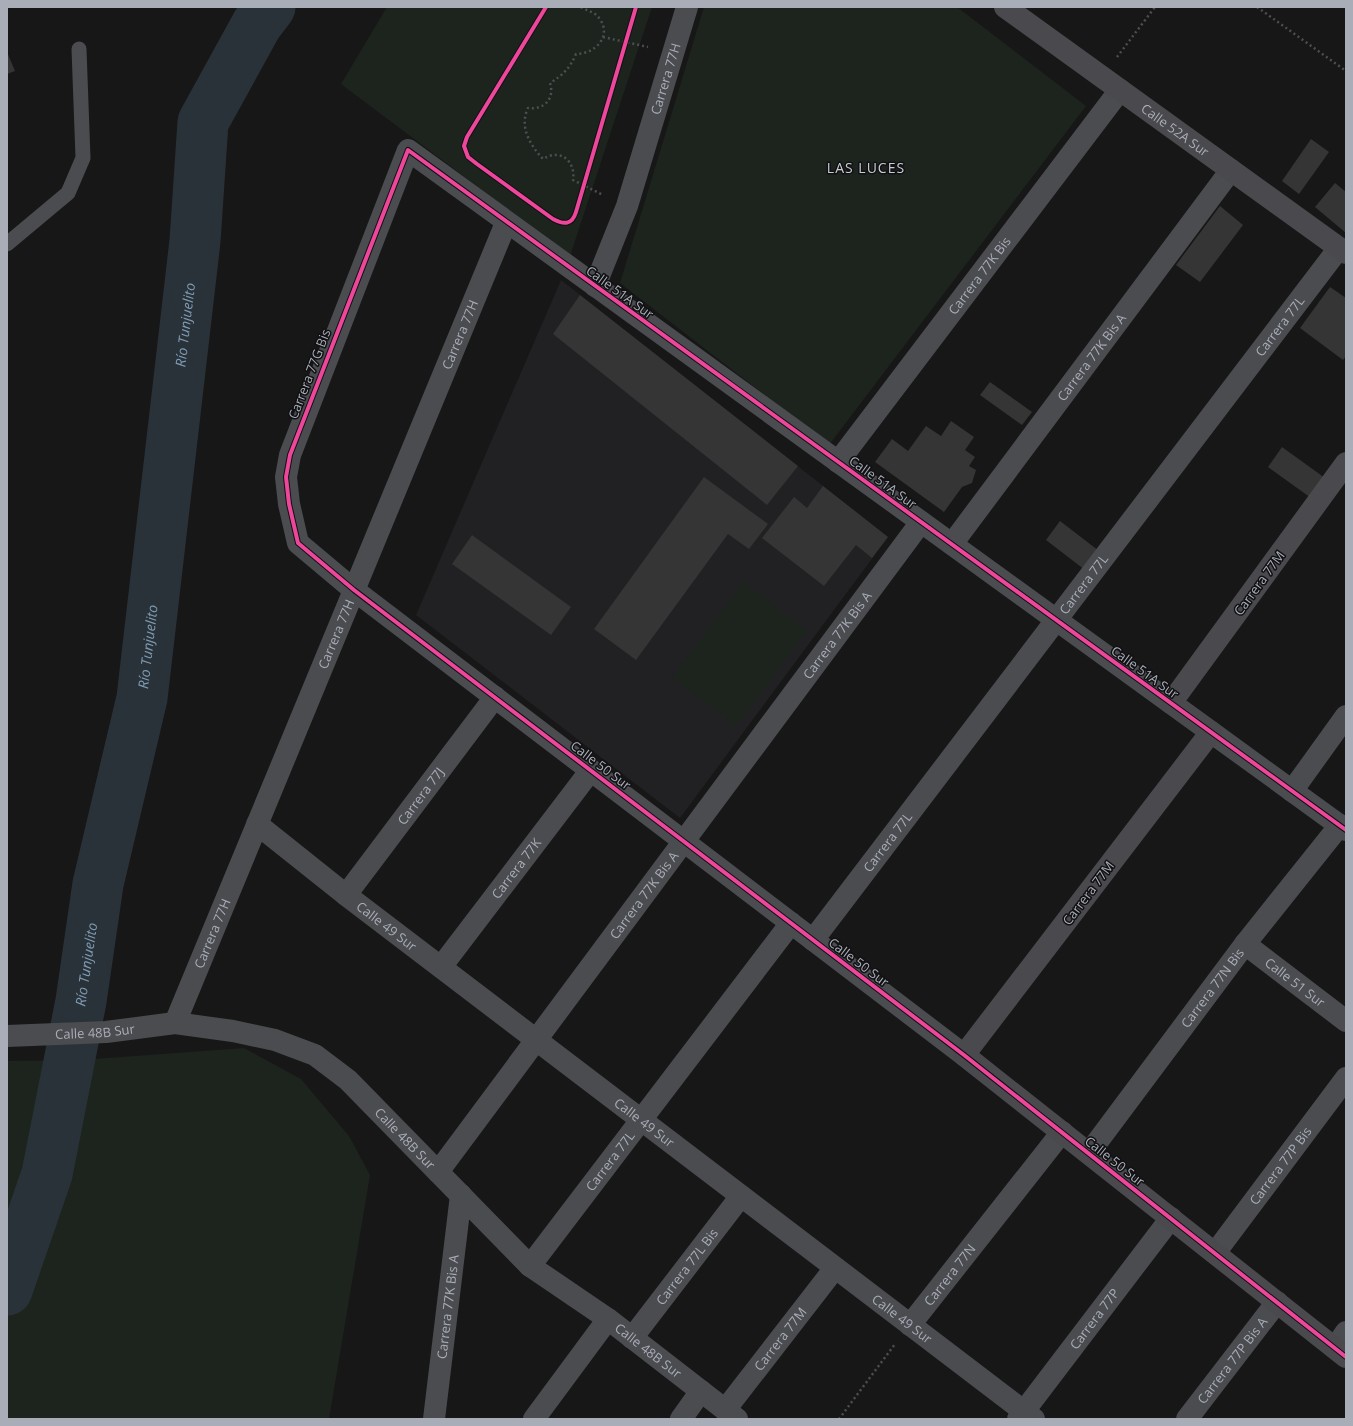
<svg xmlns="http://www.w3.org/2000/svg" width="1353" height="1426" font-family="'Open Sans',sans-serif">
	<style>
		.built { fill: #212123 }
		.green { fill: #1d241e }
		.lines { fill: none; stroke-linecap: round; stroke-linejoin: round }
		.river { stroke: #2a3239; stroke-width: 51 }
		.building { fill: #353536 }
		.path { stroke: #4d4e52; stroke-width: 2.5; stroke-dasharray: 2 3; stroke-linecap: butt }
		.lane { stroke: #4b4c50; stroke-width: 15 }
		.street { stroke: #4b4c50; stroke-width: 22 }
		.secondary { stroke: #4a4a4e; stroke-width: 22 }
		.cycleway-casing { stroke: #111113; stroke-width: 6 }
		.cycleway { stroke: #ed469a; stroke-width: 4 }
		.labels { text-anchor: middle; stroke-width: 3; stroke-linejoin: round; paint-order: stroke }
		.street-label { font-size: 13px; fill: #a8adb8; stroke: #111113 }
		.neighbourhood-label { font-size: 14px; letter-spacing: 1px; fill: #c9ccd4; stroke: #111113 }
		.water-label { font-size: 14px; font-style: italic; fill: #7f9bb3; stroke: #111113 }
	</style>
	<rect width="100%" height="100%" fill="#171717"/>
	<polygon class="built" points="561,280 888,537 680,818 416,615"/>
	<g class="green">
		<polygon points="387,7 652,7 570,256 341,84"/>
		<polygon points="704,7 957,7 1086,106 829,445 620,283"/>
		<polygon points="744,582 807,631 736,726 672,677"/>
		<polygon points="244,1048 301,1079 349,1136 370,1175 329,1419 7,1419 7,1061 81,1060"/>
	</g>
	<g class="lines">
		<path class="river" id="s1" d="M7,1290l40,-116 34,-173 17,-117 44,-186 53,-457 8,-119 54,-98 13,-17"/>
	</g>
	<g class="building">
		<polygon points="7,52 15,71 7,74"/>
		<polygon points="1311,139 1329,152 1299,194 1282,181"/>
		<polygon points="1335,183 1346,192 1346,233 1315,207"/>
		<polygon points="1220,206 1243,225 1200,282 1176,265"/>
		<polygon points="1330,287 1346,298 1346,356 1343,360 1300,328"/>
		<polygon points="580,295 798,466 767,505 553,334"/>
		<polygon points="990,382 1032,412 1022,425 980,395"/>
		<polygon points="951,421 974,437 965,450 975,457 969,466 976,470 972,483 962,487 944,512 875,462 892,439 908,451 926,426 941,436"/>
		<polygon points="1282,447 1325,478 1311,498 1268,467"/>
		<polygon points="704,477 768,524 749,549 728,534 636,660 594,629"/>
		<polygon points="823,486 888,537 872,558 856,545 824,586 762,538 794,497 807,508"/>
		<polygon points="1060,521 1099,551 1085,570 1046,540"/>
		<polygon points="472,535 571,607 551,635 452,564"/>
	</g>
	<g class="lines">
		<g class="path">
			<path d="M581,7c5,4 13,4 18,11 14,18 -4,36 -23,36 -6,14 -13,21 -26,29 5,16 -6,27 -22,25 -9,19 2,37 15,51 17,-11 33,2 30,21l30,15"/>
			<polyline points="1257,7 1346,71"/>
			<polyline points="603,37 648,47"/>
			<polyline points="1117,57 1155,7"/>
			<polyline points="839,1419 895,1344"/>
		</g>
		<polyline class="lane" points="7,244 68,193 83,158 79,49"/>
		<g class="street">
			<path id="s2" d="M595,286l32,-80 60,-199"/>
			<path id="s3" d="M838,462l282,-372"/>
			<path id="s4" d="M952,544l279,-374"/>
			<polyline points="1211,732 1346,830"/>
			<polyline points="1292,791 1346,716"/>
			<path id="s5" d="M257,824l89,71 688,524"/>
			<path id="s6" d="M346,895l149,-198"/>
			<path id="s7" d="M813,940l526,-692"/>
			<path id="s8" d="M1245,944l101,77"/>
			<path id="s9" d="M441,967l150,-197"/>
			<path id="s10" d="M175,1023l331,-800"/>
			<path id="s11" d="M7,1036l99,-4 69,-9 58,8 42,9 40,15 33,25 182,186 78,53 129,100"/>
			<polyline points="964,1055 354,590 298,543 289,504 286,477 290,455 408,150 1171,703"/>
			<path id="s12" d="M1089,1153l156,-209 95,-119"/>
			<path id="s13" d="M438,1172l483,-650"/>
			<path id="s14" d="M1215,1253l131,-175"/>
			<path id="s15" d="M530,1266l261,-343"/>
			<path id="s16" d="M910,1325l152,-193"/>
			<path id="s17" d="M632,1338l109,-142"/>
			<polyline points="1335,1348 1346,1332"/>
			<path id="s18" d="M725,1410l110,-142"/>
			<path id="s19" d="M434,1419l27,-224"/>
			<polyline points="534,1419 608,1319"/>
			<polyline points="681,1419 701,1391"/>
			<path id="s20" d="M1018,1419l153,-201"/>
			<path id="s21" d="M1187,1419l90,-117"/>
		</g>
		<g class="secondary">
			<path id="s22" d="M1005,7l341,246"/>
			<polyline points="1346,463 1171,703 1211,732 964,1055 1346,1357"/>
		</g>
		<defs>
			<g id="cycleway">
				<path d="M546,7l-79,130 -3,9 4,11 9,7 76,55c11,6 19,6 23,-7l60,-205"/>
				<polyline points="1346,830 408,150 290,455 286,477 289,504 298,543 354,590 964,1055 1346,1357"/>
			</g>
		</defs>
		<use href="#cycleway" class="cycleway-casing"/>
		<use href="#cycleway" class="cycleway"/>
	</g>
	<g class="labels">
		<g class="street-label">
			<text dy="5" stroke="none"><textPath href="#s2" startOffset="219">Carrera 77H</textPath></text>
			<text dy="5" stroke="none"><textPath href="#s22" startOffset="210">Calle 52A Sur</textPath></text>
			<text dy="5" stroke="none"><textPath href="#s3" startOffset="234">Carrera 77K Bis</textPath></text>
			<text transform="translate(620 292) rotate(36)" y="5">Calle 51A Sur</text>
			<text dy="5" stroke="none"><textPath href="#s7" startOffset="771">Carrera 77L</textPath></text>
			<text dy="5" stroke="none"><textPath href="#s10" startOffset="745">Carrera 77H</textPath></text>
			<text dy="5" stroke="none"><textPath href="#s4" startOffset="233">Carrera 77K Bis A</textPath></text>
			<text transform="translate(309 374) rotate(-69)" y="5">Carrera 77G Bis</text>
			<text transform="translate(883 482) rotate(36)" y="5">Calle 51A Sur</text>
			<text transform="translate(1259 583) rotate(-54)" y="5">Carrera 77M</text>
			<text dy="5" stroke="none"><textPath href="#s7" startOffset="447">Carrera 77L</textPath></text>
			<text dy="5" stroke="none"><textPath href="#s10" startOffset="421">Carrera 77H</textPath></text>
			<text dy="5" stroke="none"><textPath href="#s13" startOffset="669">Carrera 77K Bis A</textPath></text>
			<text transform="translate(1145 672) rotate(36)" y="5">Calle 51A Sur</text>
			<text transform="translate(601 765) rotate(37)" y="5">Calle 50 Sur</text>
			<text dy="5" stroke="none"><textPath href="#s6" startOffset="124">Carrera 77J</textPath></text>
			<text dy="5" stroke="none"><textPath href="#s7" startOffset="123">Carrera 77L</textPath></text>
			<text dy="5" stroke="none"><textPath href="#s9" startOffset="124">Carrera 77K</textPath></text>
			<text transform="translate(1088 893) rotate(-53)" y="5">Carrera 77M</text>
			<text dy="5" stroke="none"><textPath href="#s13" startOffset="345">Carrera 77K Bis A</textPath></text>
			<text dy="5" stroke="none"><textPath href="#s5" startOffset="165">Calle 49 Sur</textPath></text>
			<text dy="5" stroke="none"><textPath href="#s10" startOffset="97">Carrera 77H</textPath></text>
			<text transform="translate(859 962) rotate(37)" y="5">Calle 50 Sur</text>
			<text dy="5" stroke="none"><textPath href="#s8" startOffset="63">Calle 51 Sur</textPath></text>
			<text dy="5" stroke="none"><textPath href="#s12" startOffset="206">Carrera 77N Bis</textPath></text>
			<text dy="5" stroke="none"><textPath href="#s11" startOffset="88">Calle 48B Sur</textPath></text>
			<text dy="5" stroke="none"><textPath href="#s5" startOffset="489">Calle 49 Sur</textPath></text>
			<text dy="5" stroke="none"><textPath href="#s11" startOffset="436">Calle 48B Sur</textPath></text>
			<text dy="5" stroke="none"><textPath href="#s15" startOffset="132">Carrera 77L</textPath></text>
			<text transform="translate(1115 1161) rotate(38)" y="5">Calle 50 Sur</text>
			<text dy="5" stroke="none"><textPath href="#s14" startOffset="109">Carrera 77P Bis</textPath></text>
			<text dy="5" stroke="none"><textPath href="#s17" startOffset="90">Carrera 77L Bis</textPath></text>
			<text dy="5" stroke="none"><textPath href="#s16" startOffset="64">Carrera 77N</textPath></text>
			<text dy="5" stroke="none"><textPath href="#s19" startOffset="113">Carrera 77K Bis A</textPath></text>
			<text dy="5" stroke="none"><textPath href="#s5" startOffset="813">Calle 49 Sur</textPath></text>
			<text dy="5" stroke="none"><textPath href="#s20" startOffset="126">Carrera 77P</textPath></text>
			<text dy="5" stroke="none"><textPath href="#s18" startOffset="90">Carrera 77M</textPath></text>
			<text dy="5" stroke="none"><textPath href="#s11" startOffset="760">Calle 48B Sur</textPath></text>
			<text dy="5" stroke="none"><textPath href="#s21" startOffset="74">Carrera 77P Bis A</textPath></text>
		</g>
		<g class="neighbourhood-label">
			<text x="866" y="173">LAS LUCES</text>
		</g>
		<g class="water-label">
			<text dy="5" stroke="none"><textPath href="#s1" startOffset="984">Río Tunjuelito</textPath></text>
			<text dy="5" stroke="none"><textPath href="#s1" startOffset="660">Río Tunjuelito</textPath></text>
			<text dy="5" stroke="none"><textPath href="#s1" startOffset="336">Río Tunjuelito</textPath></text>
		</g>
	</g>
	<rect width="1353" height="1426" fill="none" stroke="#a8adb8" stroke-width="16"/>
</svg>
